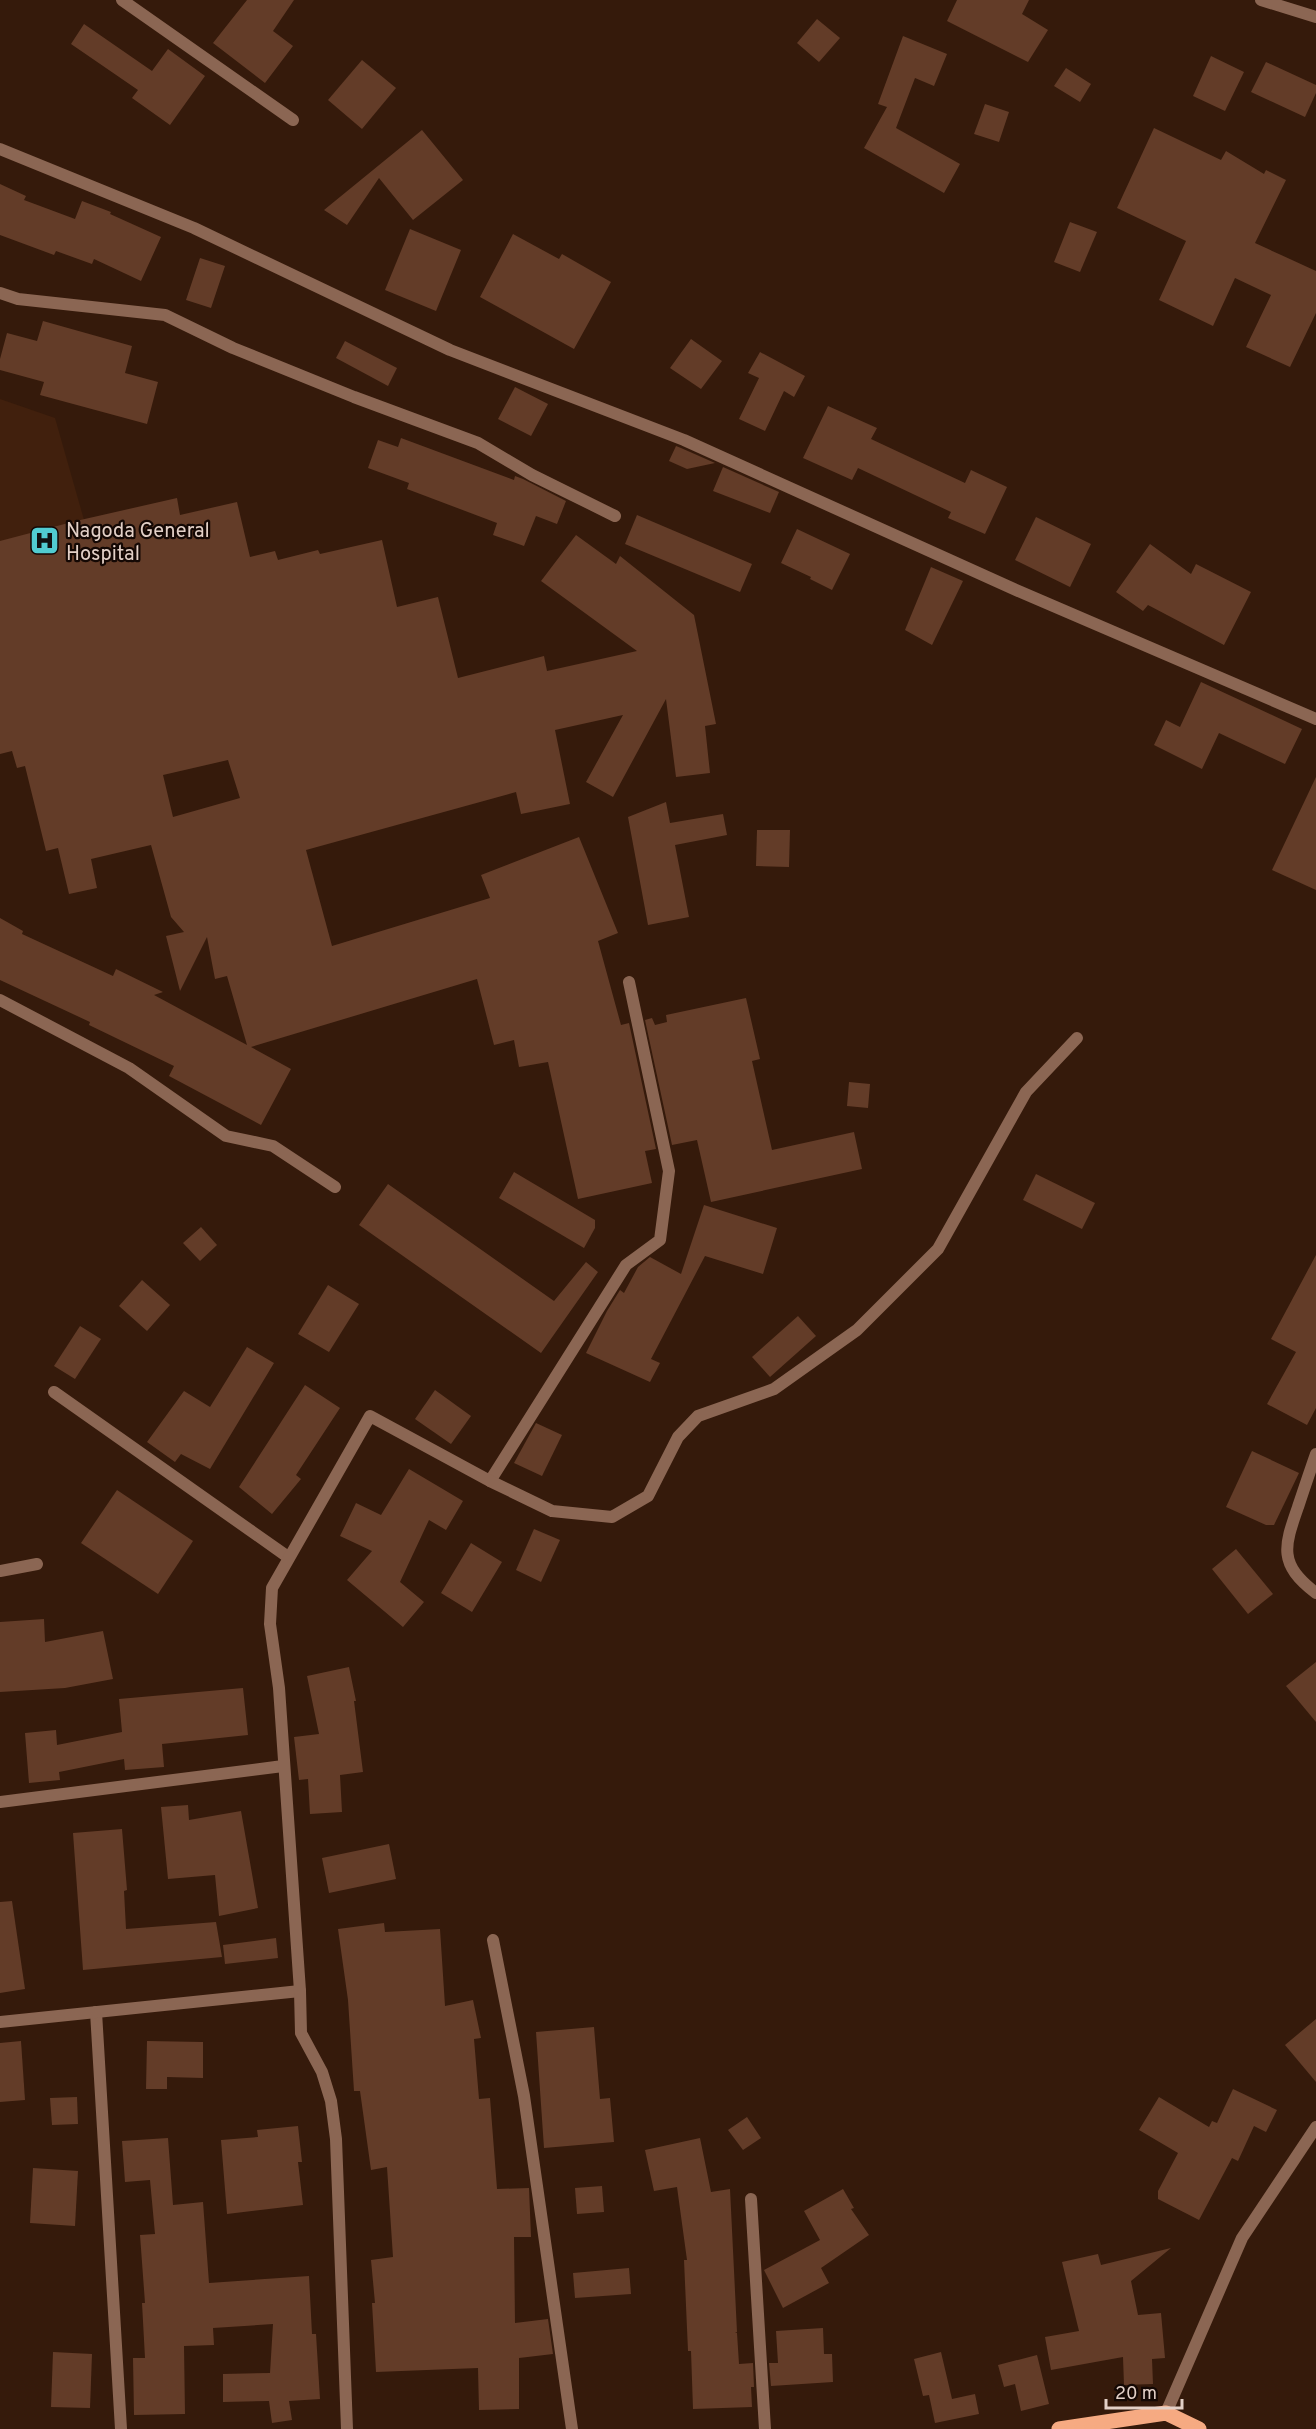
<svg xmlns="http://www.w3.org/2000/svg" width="1316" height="2429" font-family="Overpass,sans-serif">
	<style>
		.built { fill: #41200d }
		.building { fill: #633c28; fill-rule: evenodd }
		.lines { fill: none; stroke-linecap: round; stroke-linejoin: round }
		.street { stroke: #8b6653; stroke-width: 12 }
		.primary { stroke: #f6aa82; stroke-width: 15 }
		.labels { text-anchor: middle; stroke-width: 4.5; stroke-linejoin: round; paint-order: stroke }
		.poi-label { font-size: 20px; fill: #e3d0c7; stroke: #140804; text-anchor: start }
	</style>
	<rect width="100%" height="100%" fill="#351a0b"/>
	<polygon class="built" points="0,399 55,418 125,664 0,698"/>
	<g class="building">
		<polygon points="247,0 294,0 273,31 293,46 265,83 213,43"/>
		<polygon points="957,0 1029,0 1022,14 1048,30 1028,62 947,21"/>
		<polygon points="817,19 840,38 819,62 797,43"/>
		<polygon points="84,24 152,71 168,49 205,76 170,125 132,98 138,90 71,44"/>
		<polygon points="903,36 947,54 934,86 915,78 896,128 960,164 944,193 864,148 887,107 878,104"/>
		<polygon points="1211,56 1244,72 1225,111 1193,96"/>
		<polygon points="362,60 396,88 362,129 328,100"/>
		<polygon points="1266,62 1316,85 1316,93 1305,117 1251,92"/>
		<polygon points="1066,68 1091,84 1080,102 1054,86"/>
		<polygon points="985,104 1009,112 999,142 974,134"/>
		<polygon points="1154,128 1221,160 1226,151 1264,174 1266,170 1286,180 1255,243 1316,271 1316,313 1290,367 1246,347 1271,295 1235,278 1213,326 1159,300 1186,241 1117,208"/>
		<polygon points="422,130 463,180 413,220 379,178 347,225 324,210"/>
		<polygon points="0,184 26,196 24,200 75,219 82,201 111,212 110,214 161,237 141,281 94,259 92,264 56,251 54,255 0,235"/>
		<polygon points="1070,222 1097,232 1080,272 1054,262"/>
		<polygon points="410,229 461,250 436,311 385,290"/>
		<polygon points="513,234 559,259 562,254 611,282 574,349 480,297"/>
		<polygon points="200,258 225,266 211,308 186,300"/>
		<polygon points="43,321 132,346 125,373 158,382 147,424 40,395 44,382 0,370 0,359 7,333 37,341"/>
		<polygon points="691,339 722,361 701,389 670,368"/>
		<polygon points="345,341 397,368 388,386 336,358"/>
		<polygon points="760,352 805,376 794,397 784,391 765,431 739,419 759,378 748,373"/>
		<polygon points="515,387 548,404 531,436 498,419"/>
		<polygon points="828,406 877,428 871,439 965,483 971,470 1007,487 985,534 948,518 951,512 858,468 852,480 803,458"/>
		<polygon points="401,438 514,480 515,476 523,479 566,501 557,524 536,516 524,546 493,535 497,523 407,489 409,483 368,468 378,440 398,447"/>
		<polygon points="676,446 681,448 715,463 687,469 669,461"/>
		<polygon points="723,467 779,492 770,513 713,491"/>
		<path d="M177,498l3,17 57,-13 13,55 25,-6 3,9 40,-10 2,4 62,-14 15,67 41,-10 20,81 86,-22 3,15 90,-20 -96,-70 35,-46 40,29 4,-8 74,59 22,109 -11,2 5,47 -34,4 -10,-78 -53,98 -27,-15 37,-67 -68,15 15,74 -49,10 -5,-22 -210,58 26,96 158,-48 -9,-23 98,-38 39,96 -20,8 23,84 8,-2 27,126 -11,2 7,32 -74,16 -30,-137 -29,5 -5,-27 -20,5 -17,-66 -226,68 40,22 -30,56 -92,-49 5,-10 -85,-41 1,-3 -90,-42v-62l23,13 -1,3 91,42 3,-7 47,23 -9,3 93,50 -20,-69 -12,3 -8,-42 -27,54 -14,-55 18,-4 -13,-15 -20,-72 -60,14 6,29 -28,6 -11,-46 -12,3 -21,-85 -8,2 -5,-17 -12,3v-213l76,-20zM228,760l12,38 -67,19 -10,-42z"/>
		<polygon points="637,515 752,564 740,592 625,544"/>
		<polygon points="1036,517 1091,544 1070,587 1015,560"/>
		<polygon points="797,529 850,554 832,590 810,579 811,577 781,563"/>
		<polygon points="1150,544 1191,574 1196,564 1251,592 1224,645 1148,605 1143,611 1116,592"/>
		<polygon points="931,567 963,581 932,645 905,630"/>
		<polygon points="1201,682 1302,729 1285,764 1219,733 1202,769 1154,745 1166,720 1180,727"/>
		<polygon points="1316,777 1316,890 1272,870"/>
		<polygon points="666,802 670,823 723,814 727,835 675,845 689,917 648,925 628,817"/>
		<polygon points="757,830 790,830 789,867 756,866"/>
		<polygon points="746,998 760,1059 752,1061 772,1150 854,1132 862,1169 711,1202 697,1140 672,1145 645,1020 652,1018 655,1025 667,1022 666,1015"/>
		<polygon points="849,1082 870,1084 868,1108 847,1106"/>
		<polygon points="514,1172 595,1220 595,1228 584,1248 499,1198"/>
		<polygon points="1036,1174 1095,1203 1082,1229 1023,1200"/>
		<polygon points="388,1184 554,1301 586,1262 598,1272 541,1353 359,1225"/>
		<polygon points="704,1205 777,1228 763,1274 705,1256 651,1359 660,1363 650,1382 586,1353 607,1311 620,1290 624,1293 638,1267 650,1257 681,1274"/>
		<polygon points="201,1227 217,1245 200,1261 183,1243"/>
		<polygon points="1316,1255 1316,1408 1307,1425 1267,1404 1296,1352 1271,1339"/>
		<polygon points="142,1280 170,1305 147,1331 119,1306"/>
		<polygon points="328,1285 359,1304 329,1352 298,1334"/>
		<polygon points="798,1316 816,1336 770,1377 752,1357"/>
		<polygon points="80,1326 101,1339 75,1379 54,1366"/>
		<polygon points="247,1347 274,1363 210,1469 181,1454 175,1462 147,1442 184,1391 210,1407"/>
		<polygon points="305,1385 340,1408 296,1475 301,1479 272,1514 239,1487"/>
		<polygon points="435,1390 471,1416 451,1444 415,1419"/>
		<polygon points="536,1423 562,1435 542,1476 514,1463"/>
		<polygon points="1252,1451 1299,1473 1274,1525 1266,1525 1226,1507"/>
		<polygon points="409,1469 463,1501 446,1530 429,1520 400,1582 424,1602 403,1627 347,1580 372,1551 340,1536 356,1503 381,1515"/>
		<polygon points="117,1490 193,1541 158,1594 81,1543"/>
		<polygon points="534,1529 560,1540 541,1582 516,1570"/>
		<polygon points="471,1543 502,1562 472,1612 441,1593"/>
		<polygon points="1236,1549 1273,1594 1248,1614 1212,1569"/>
		<polygon points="44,1619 45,1642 103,1631 113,1679 65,1688 0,1692 0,1622"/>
		<polygon points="1316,1662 1316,1722 1286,1686"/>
		<polygon points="349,1667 356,1701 354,1701 363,1772 340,1775 342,1812 310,1814 308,1779 299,1780 294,1737 319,1734 307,1676"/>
		<polygon points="243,1688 248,1735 162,1744 164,1767 125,1770 124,1759 59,1772 60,1780 29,1783 25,1733 56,1730 57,1745 122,1732 119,1699"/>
		<polygon points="188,1805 189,1820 241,1811 258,1908 219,1916 215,1875 168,1879 161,1807"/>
		<polygon points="122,1829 127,1890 124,1891 126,1929 216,1922 222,1957 83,1970 73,1833"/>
		<polygon points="389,1844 396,1879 329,1893 322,1858"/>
		<polygon points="12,1901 25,1989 0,1993 0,1902"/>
		<polygon points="384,1923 385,1932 440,1929 445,2006 473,2000 481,2038 474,2039 479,2099 490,2098 497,2189 529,2188 531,2237 514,2237 515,2323 548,2319 553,2354 519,2358 519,2409 479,2410 478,2368 376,2372 372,2303 375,2303 371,2260 393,2257 387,2167 371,2170 360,2091 354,2091 348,2000 338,1929"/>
		<polygon points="276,1938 278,1958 225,1964 223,1945"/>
		<polygon points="1316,2019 1316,2082 1285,2045"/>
		<polygon points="594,2027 600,2099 610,2098 614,2142 544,2148 536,2032"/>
		<polygon points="21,2041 25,2100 0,2102 0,2043"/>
		<polygon points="147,2041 203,2042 203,2078 167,2077 167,2089 146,2089"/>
		<polygon points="1233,2089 1277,2110 1266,2132 1254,2126 1238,2161 1232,2158 1199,2220 1158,2199 1158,2191 1178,2153 1139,2130 1159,2097 1209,2127 1212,2121 1217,2123"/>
		<polygon points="77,2097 78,2124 52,2125 50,2098"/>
		<polygon points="747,2117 761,2138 743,2150 728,2130"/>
		<polygon points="298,2126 302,2162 298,2162 303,2205 227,2214 221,2140 258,2137 257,2130"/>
		<polygon points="168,2138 173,2205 203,2202 209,2283 309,2276 312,2334 316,2334 320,2399 289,2401 292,2420 272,2423 269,2401 223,2402 223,2374 270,2373 273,2324 213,2328 214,2345 184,2346 185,2414 134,2415 133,2358 145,2358 142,2303 145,2303 140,2235 155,2234 150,2180 125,2182 122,2141"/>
		<polygon points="700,2138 711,2192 730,2189 737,2332 735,2333 737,2333 739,2364 753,2363 754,2387 751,2387 752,2407 693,2409 691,2351 688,2351 684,2260 687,2260 677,2187 654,2191 645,2150"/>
		<polygon points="33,2168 78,2171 75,2226 30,2223"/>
		<polygon points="602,2186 604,2212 577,2214 575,2188"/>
		<polygon points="843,2189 854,2208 851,2209 869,2235 821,2268 829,2283 783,2308 764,2270 820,2240 804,2211"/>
		<polygon points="1171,2248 1131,2281 1138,2315 1161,2313 1165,2358 1152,2359 1153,2384 1124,2385 1123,2357 1051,2370 1045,2337 1079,2331 1062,2262 1098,2254 1101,2265"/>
		<polygon points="629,2268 631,2294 575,2298 573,2273"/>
		<polygon points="823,2328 824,2354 832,2354 833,2382 771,2386 769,2363 778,2363 776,2331"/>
		<polygon points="53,2352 92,2354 90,2408 51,2407"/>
		<polygon points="941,2352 952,2399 975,2394 979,2414 935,2423 929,2395 923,2396 914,2359"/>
		<polygon points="1037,2355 1049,2404 1021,2411 1015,2384 1004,2387 998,2365"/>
	</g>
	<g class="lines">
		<g class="street">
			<polyline points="122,0 293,120"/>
			<polyline points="1261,0 1316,17"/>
			<polyline points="0,149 194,228 450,350 684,440 1016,590 1316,719"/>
			<polyline points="0,293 18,299 165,315 233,348 354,397 478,443 532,475 615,516"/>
			<polyline points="0,1000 129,1068 226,1136 273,1146 335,1187"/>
			<polyline points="54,1392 288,1557"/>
			<path d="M1316,1454c-6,17 -12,35 -18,53 -14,40 -20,57 18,86"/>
			<polyline points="490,1481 626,1265 660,1240 669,1171 629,982"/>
			<polyline points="0,1571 37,1564"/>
			<polyline points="0,1802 283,1766"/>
			<polyline points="493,1940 524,2096 572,2429"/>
			<polyline points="96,2012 121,2429"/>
			<polyline points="0,2022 300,1991"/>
			<polyline points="751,2199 765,2429"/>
			<polyline points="1166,2413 1242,2238 1316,2127"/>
			<polyline points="347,2429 336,2139 331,2101 322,2072 301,2033 300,1991 279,1688 270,1624 272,1588 370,1416 490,1481 552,1511 612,1517 648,1496 678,1437 698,1416 774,1389 857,1330 938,1249 1026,1092 1077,1038"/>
		</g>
		<polyline class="primary" points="1059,2429 1166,2413 1199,2429"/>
	</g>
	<defs>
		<symbol id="hospital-square" viewBox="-11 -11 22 22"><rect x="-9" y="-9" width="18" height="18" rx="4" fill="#51ccd1" stroke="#140804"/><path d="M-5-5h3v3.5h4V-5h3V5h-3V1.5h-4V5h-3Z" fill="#111"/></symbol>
	</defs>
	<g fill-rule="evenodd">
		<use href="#hospital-square" x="28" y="524" width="33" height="33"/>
	</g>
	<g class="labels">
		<g class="poi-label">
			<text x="66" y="537">Nagoda General<tspan x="66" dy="23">Hospital</tspan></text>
		</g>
	</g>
	<path d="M1106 2399v9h76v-9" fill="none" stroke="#e3d0c7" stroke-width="3"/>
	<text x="1115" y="2399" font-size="18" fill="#e3d0c7" stroke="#140804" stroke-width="4.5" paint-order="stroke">20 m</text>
</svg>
